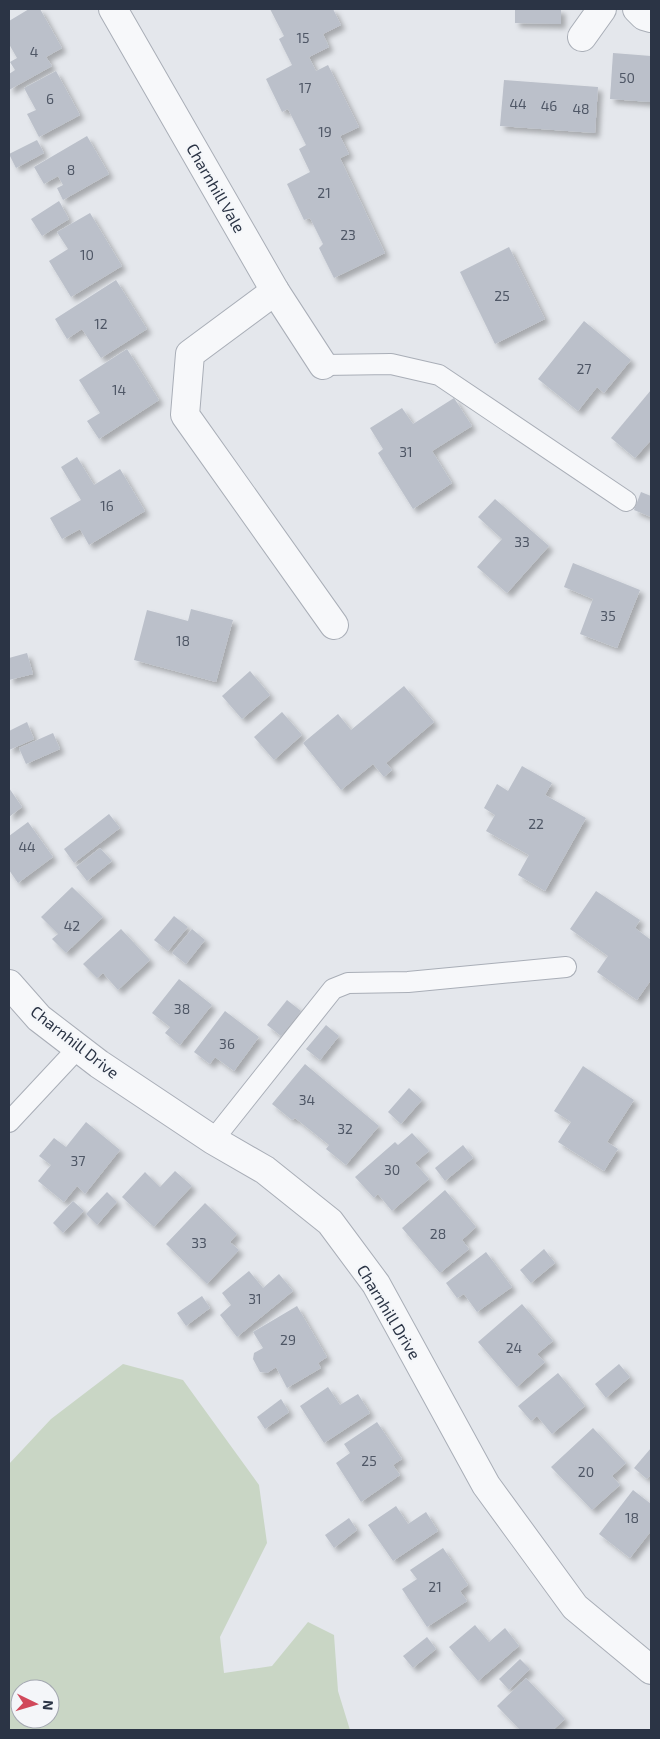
<svg xmlns="http://www.w3.org/2000/svg" width="660" height="1739" font-family="'Exo 2',sans-serif">
	<style>
		.green { fill: #c9d6c5; fill-rule: evenodd }
		.building { fill: #bbc0ca; filter: url(#shadow) }
		.lines { fill: none; stroke-linecap: round; stroke-linejoin: round }
		.service-casing { stroke: #a9aeb7; stroke-width: 22 }
		.minor-casing { stroke: #a9aeb7; stroke-width: 30 }
		.service { stroke: #f7f8fa; stroke-width: 20 }
		.minor { stroke: #f7f8fa; stroke-width: 28 }
		.labels { text-anchor: middle; stroke-width: 4.5; stroke-linejoin: round; paint-order: stroke }
		.number-label { font-size: 14px; fill: #4f5766 }
		.street-label { font-size: 16px; fill: #2b3445; stroke: #f4f6f9 }
	</style>
	<defs>
		<filter id="shadow"><feDropShadow dx="4.5" dy="4.5" stdDeviation="2.5" flood-color="#0004"/></filter>
	</defs>
	<rect width="100%" height="100%" fill="#e4e7ec"/>
	<path class="green" d="M123,1364l60,16 76,105 8,58 -47,94 4,36 48,-7 36,-44 26,13 4,56 12,39h-341v-266l42,-45zM20,1689h30v30h-30z"/>
	<g class="building">
		<polygon points="29,9 40,9 62,48 46,57 52,66 9,90 9,74 15,70 10,62 17,58 9,44 9,21"/>
		<polygon points="270,9 333,9 341,25 323,34 329,47 309,57 316,71 328,65 359,127 340,136 349,154 340,158 385,253 334,278 319,248 323,244 310,218 304,220 287,184 310,172 299,149 306,145 288,109 282,112 266,79 292,65 279,39 284,36"/>
		<polygon points="515,9 561,9 561,24 515,23"/>
		<polygon points="613,53 651,56 651,102 610,99"/>
		<polygon points="56,71 80,115 39,137 27,114 36,110 24,88"/>
		<polygon points="504,80 598,87 595,133 500,126"/>
		<polygon points="87,136 109,174 63,200 57,188 63,185 58,176 44,184 34,167"/>
		<polygon points="37,140 44,153 16,168 9,154"/>
		<polygon points="59,201 69,219 42,236 31,219"/>
		<polygon points="90,213 122,266 71,297 49,261 68,249 57,232"/>
		<polygon points="509,247 545,319 495,344 460,272"/>
		<polygon points="116,280 147,329 101,358 82,329 67,339 55,319"/>
		<polygon points="584,321 631,360 604,393 597,387 578,411 538,379"/>
		<polygon points="127,349 159,400 99,439 87,421 100,413 79,380"/>
		<polygon points="651,390 651,440 635,458 611,438"/>
		<polygon points="454,398 472,426 432,451 452,483 413,509 378,453 383,449 370,428 402,408 413,424"/>
		<polygon points="77,457 94,485 120,469 145,511 89,545 80,529 62,539 50,518 81,500 61,467"/>
		<polygon points="641,492 651,496 651,517 634,510"/>
		<polygon points="495,499 549,546 507,593 477,567 502,539 478,517"/>
		<polygon points="573,563 640,590 617,648 580,634 593,599 564,587"/>
		<polygon points="191,609 233,620 216,682 134,660 147,610 188,621"/>
		<polygon points="27,653 33,674 9,680 9,658"/>
		<polygon points="250,671 270,695 242,719 222,696"/>
		<polygon points="404,686 434,722 386,763 392,770 384,777 373,764 341,790 303,743 338,714 351,730"/>
		<polygon points="282,712 302,735 274,760 254,737"/>
		<polygon points="27,722 34,739 9,750 9,731"/>
		<polygon points="53,733 60,749 26,764 19,748"/>
		<polygon points="522,766 552,783 545,795 586,818 545,891 518,875 529,855 486,831 495,815 484,808 497,784 508,791"/>
		<polygon points="9,788 22,807 9,817"/>
		<polygon points="109,814 120,828 74,863 64,849"/>
		<polygon points="28,822 53,857 18,883 9,870 9,836"/>
		<polygon points="100,848 112,861 87,881 76,867"/>
		<polygon points="72,887 103,917 66,953 52,939 58,934 41,917"/>
		<polygon points="596,891 640,920 635,928 651,940 651,980 637,1000 597,972 608,956 570,929"/>
		<polygon points="174,916 188,927 168,951 154,940"/>
		<polygon points="121,929 150,960 118,990 103,973 97,978 83,964"/>
		<polygon points="192,929 205,940 186,964 172,953"/>
		<polygon points="179,979 212,1005 180,1045 165,1033 170,1027 152,1013"/>
		<polygon points="287,1000 301,1011 281,1036 267,1025"/>
		<polygon points="225,1011 259,1037 234,1071 215,1057 210,1064 194,1052"/>
		<polygon points="326,1025 339,1036 320,1060 306,1049"/>
		<polygon points="305,1064 379,1126 346,1165 326,1149 329,1145 295,1118 292,1120 272,1104"/>
		<polygon points="583,1066 634,1100 607,1142 618,1149 604,1171 558,1142 571,1122 554,1111"/>
		<polygon points="409,1088 422,1100 401,1124 388,1112"/>
		<polygon points="86,1122 120,1150 85,1194 77,1186 64,1202 38,1181 51,1165 39,1156 54,1138 66,1147"/>
		<polygon points="412,1133 429,1151 415,1163 429,1179 392,1211 378,1194 374,1198 355,1177 395,1142 398,1145"/>
		<polygon points="463,1145 473,1158 445,1181 435,1168"/>
		<polygon points="175,1171 192,1186 154,1227 122,1197 145,1172 160,1187"/>
		<polygon points="445,1190 476,1227 462,1240 469,1249 440,1273 402,1228"/>
		<polygon points="107,1192 117,1202 97,1225 86,1214"/>
		<polygon points="73,1201 84,1211 63,1233 53,1223"/>
		<polygon points="205,1203 237,1234 230,1242 239,1250 207,1284 166,1244"/>
		<polygon points="544,1249 555,1263 531,1283 520,1270"/>
		<polygon points="486,1252 512,1287 477,1312 464,1294 457,1298 446,1283"/>
		<polygon points="249,1271 263,1288 279,1274 293,1291 237,1337 220,1315 231,1305 222,1293"/>
		<polygon points="202,1296 210,1308 186,1326 177,1313"/>
		<polygon points="522,1304 553,1341 537,1354 545,1362 517,1387 478,1342"/>
		<polygon points="297,1306 327,1357 318,1363 321,1368 287,1388 276,1367 267,1373 260,1372 253,1359 254,1353 263,1348 253,1332"/>
		<polygon points="619,1364 630,1377 606,1398 595,1384"/>
		<polygon points="558,1373 585,1406 552,1434 537,1416 531,1421 518,1406"/>
		<polygon points="328,1387 340,1405 358,1394 370,1413 324,1443 300,1406"/>
		<polygon points="281,1399 289,1412 265,1429 257,1417"/>
		<polygon points="377,1422 402,1459 393,1465 400,1475 361,1502 336,1463 350,1453 344,1444"/>
		<polygon points="593,1428 626,1463 612,1476 620,1485 592,1510 551,1467"/>
		<polygon points="651,1448 651,1475 647,1479 634,1468"/>
		<polygon points="633,1490 651,1504 651,1531 630,1558 599,1534"/>
		<polygon points="396,1506 408,1524 426,1512 438,1531 393,1561 368,1525"/>
		<polygon points="349,1518 357,1530 334,1548 325,1535"/>
		<polygon points="443,1548 468,1585 460,1591 467,1601 427,1627 402,1589 417,1579 410,1570"/>
		<polygon points="475,1625 489,1642 505,1628 519,1646 478,1681 449,1647"/>
		<polygon points="427,1637 436,1649 413,1668 403,1656"/>
		<polygon points="520,1659 530,1669 509,1690 499,1679"/>
		<polygon points="526,1678 565,1719 553,1730 520,1730 497,1706"/>
	</g>
	<g class="lines">
		<defs>
			<g id="service">
				<polyline points="323,365 391,364 439,375 626,501"/>
				<polyline points="9,1122 78,1048"/>
				<polyline points="213,1140 333,989 348,983 408,982 566,967"/>
			</g>
			<g id="minor">
				<polyline points="113,9 275,291 323,365"/>
				<polyline points="637,9 644,16 651,18"/>
				<polyline points="582,37 602,9"/>
				<polyline points="275,291 190,354 185,415 334,625"/>
				<polyline points="9,984 39,1018 99,1064 213,1140 265,1170 330,1222 376,1284 486,1485 575,1607 651,1670"/>
			</g>
		</defs>
		<use href="#service" class="service-casing"/>
		<use href="#minor" class="minor-casing"/>
		<use href="#service" class="service"/>
		<use href="#minor" class="minor"/>
	</g>
	<g class="labels">
		<g class="number-label">
			<text x="303" y="43">15</text>
			<text x="34" y="57">4</text>
			<text x="627" y="83">50</text>
			<text x="305" y="93">17</text>
			<text x="50" y="104">6</text>
			<text x="518" y="109">44</text>
			<text x="549" y="111">46</text>
			<text x="581" y="114">48</text>
			<text x="325" y="137">19</text>
			<text x="71" y="175">8</text>
			<text x="324" y="198">21</text>
			<text x="348" y="240">23</text>
			<text x="87" y="260">10</text>
			<text x="502" y="301">25</text>
			<text x="101" y="329">12</text>
			<text x="584" y="374">27</text>
			<text x="119" y="395">14</text>
			<text x="406" y="457">31</text>
			<text x="107" y="511">16</text>
			<text x="522" y="547">33</text>
			<text x="608" y="621">35</text>
			<text x="183" y="646">18</text>
			<text x="536" y="829">22</text>
			<text x="27" y="852">44</text>
			<text x="72" y="931">42</text>
			<text x="182" y="1014">38</text>
			<text x="227" y="1049">36</text>
			<text x="307" y="1105">34</text>
			<text x="345" y="1134">32</text>
			<text x="78" y="1166">37</text>
			<text x="392" y="1175">30</text>
			<text x="438" y="1239">28</text>
			<text x="199" y="1248">33</text>
			<text x="255" y="1304">31</text>
			<text x="288" y="1345">29</text>
			<text x="514" y="1353">24</text>
			<text x="369" y="1466">25</text>
			<text x="586" y="1477">20</text>
			<text x="632" y="1523">18</text>
			<text x="435" y="1592">21</text>
		</g>
		<g class="street-label">
			<text transform="translate(216 188) rotate(60)" y="6">Charnhill Vale</text>
			<text transform="translate(75 1042) rotate(38)" y="6">Charnhill Drive</text>
			<text transform="translate(389 1312) rotate(59)" y="6">Charnhill Drive</text>
		</g>
	</g>
	<rect width="660" height="1739" fill="none" stroke="#2b3445" stroke-width="20"/>
	<g transform="translate(35 1704) rotate(95)"><circle r="24" fill="#f4f6f9" stroke="#a4a8b1"/>
	<path d="M0-4L9 19L0 12L-9 19Z" fill="#d1495b"/>
	<text y="-8" font-size="14" font-weight="bold" text-anchor="middle" fill="#2b3445">N</text>
	</g>
</svg>
